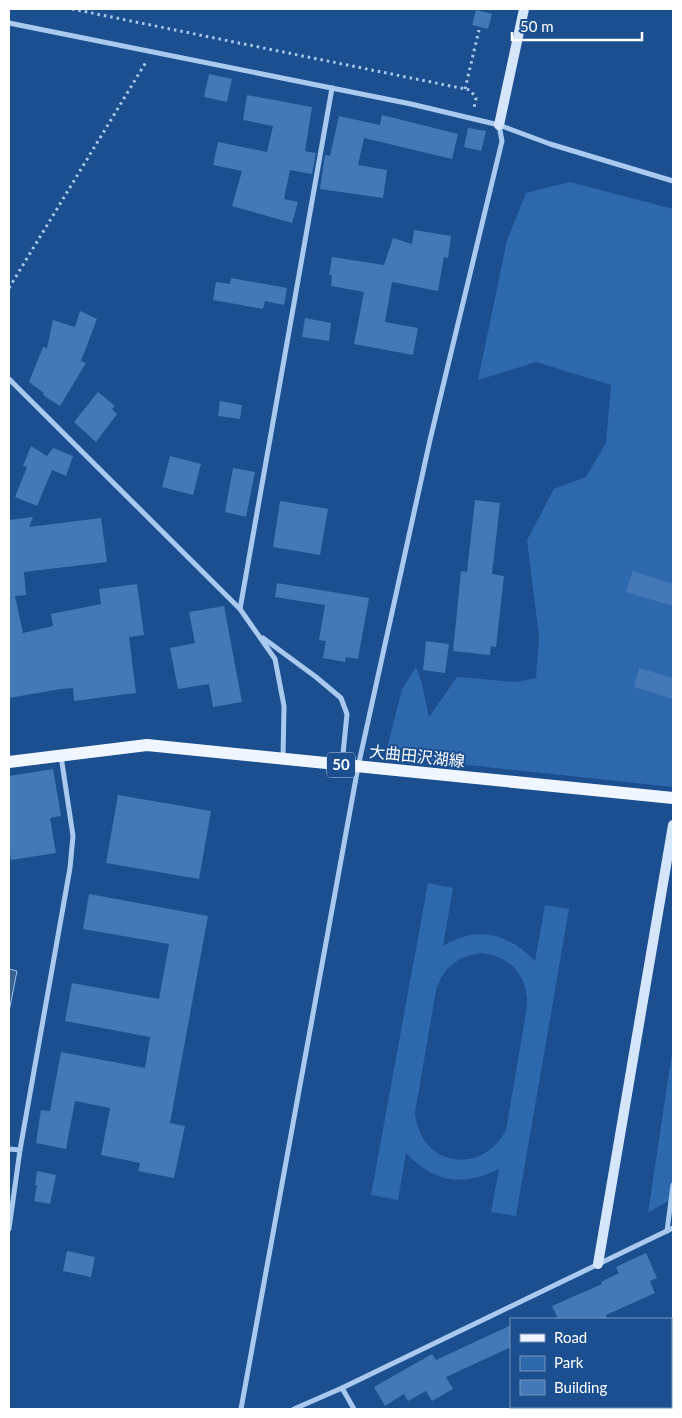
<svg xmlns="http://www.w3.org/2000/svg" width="682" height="1418" font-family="Lato,'Noto Sans JP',sans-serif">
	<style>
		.green { fill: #2e69ad; fill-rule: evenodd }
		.water { fill: #3c6290; stroke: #9cc4f0 }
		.building { fill: #4478b7 }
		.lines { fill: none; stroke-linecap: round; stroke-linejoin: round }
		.path { stroke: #a9c9ee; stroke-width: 3; stroke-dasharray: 2.5 4; stroke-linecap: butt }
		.street { stroke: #a9c9ee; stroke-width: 5 }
		.secondary { stroke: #d6e6fa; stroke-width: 10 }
		.primary { stroke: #f0f6ff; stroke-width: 12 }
		.labels { text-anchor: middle; stroke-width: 4; stroke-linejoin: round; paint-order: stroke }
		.shield { fill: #1b4f8f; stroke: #bbcadd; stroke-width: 1 }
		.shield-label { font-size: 15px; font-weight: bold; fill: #fff }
		.street-label { font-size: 16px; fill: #fff; stroke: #1b4f8f }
	</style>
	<rect width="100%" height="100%" fill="#1b4f8f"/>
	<g class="green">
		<polygon points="570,182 673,209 673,787 385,756 402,689 416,667 422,684 429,717 457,677 517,682 536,678 539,637 527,540 554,489 586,477 606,443 611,385 536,362 478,380 507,240 526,193"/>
		<path d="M428,883l25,5 -10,58c35,-21 64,-13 92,15l10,-56 24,4 -53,307 -25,-4 8,-43c-37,18 -64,14 -93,-16l-8,47 -27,-5zM481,953c30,3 48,24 46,54l-21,123c-25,47 -86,36 -91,-17l21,-123c7,-23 22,-34 45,-37z"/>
		<polygon points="673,1046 673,1198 648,1213"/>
	</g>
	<polygon class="water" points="9,969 17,971 9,1012"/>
	<g class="building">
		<polygon points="476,10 492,14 488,29 472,25"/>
		<polygon points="209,74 232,79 227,102 204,97"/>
		<polygon points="247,95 312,107 305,151 316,153 312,174 290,170 284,199 298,202 292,223 232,206 242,171 213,165 218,142 267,152 273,126 243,120"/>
		<polygon points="382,115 458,134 452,159 364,138 358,165 387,170 383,198 320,189 325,155 330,156 339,116 380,125"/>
		<polygon points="468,128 486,131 481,151 464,147"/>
		<polygon points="414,230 451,236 448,258 444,257 438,291 392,282 385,322 418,328 413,355 354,344 364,292 331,286 332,275 329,275 332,257 384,265 393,238 412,244"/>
		<polygon points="231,278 287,288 284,305 265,301 263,309 213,300 216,282 230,284"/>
		<polygon points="80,311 97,319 81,361 86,363 60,406 43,395 44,393 29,382 43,347 47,348 53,320 75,327"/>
		<polygon points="305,318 331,323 329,341 302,337"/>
		<polygon points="98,392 115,406 112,409 117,414 96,442 74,422"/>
		<polygon points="220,401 242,405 240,419 218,416"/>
		<polygon points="31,446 47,456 53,448 73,456 66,476 52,470 37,506 15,497 27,467 23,466"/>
		<polygon points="170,456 201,464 193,495 162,487"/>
		<polygon points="233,468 255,472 246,517 225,512"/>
		<polygon points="475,500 500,503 492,574 504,576 496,647 491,646 490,655 453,651 461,571 467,572"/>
		<polygon points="280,501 328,509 320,555 273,547"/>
		<polygon points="33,517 29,527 101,518 107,562 24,572 26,595 15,596 23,633 53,626 51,614 101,604 99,589 137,584 144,635 129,637 136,693 74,701 73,688 61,689 9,698 9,520"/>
		<polygon points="633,571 673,584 673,606 626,592"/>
		<polygon points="277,583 369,598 358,659 346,657 345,662 323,658 326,641 319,640 325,605 275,597"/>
		<polygon points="224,606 242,702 213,707 209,684 178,689 170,648 195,643 189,612"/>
		<polygon points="426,641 449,644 445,673 423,670"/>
		<polygon points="639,668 673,678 673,699 634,687"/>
		<polygon points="53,769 61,816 50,818 56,853 11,860 9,849 9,776"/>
		<polygon points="118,795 211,811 199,879 106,863"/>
		<polygon points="89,894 208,916 170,1123 185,1126 174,1178 138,1171 140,1163 101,1155 110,1108 75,1101 66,1149 36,1143 41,1110 50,1111 61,1052 145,1068 150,1037 65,1021 72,983 159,999 169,944 83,929"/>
		<polygon points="37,1171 56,1175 50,1204 34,1201 37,1185 35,1185"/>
		<polygon points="67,1251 95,1257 91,1277 63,1271"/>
		<polygon points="646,1253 657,1278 650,1281 655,1293 606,1315 607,1319 558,1319 552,1306 602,1284 601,1282 619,1273 616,1267"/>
		<polygon points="511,1325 511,1347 446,1377 453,1389 432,1401 426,1391 408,1401 404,1394 385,1406 374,1387 432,1354 436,1360"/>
	</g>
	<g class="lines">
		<g class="path">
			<polyline points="72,9 470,90 476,98 474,108"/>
			<polyline points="465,89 479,30"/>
			<polyline points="9,288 146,62"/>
		</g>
		<g class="street">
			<polyline points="9,23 411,104 499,125 550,144 673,181"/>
			<polyline points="9,379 240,609 275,659 284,706 283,758"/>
			<polyline points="240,609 332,88"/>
			<polyline points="263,638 316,677 341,698 347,714 342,764"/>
			<polyline points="9,1149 20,1150"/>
			<polyline points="9,1229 20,1150 70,868 73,836 61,756"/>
			<polyline points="667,1231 673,1185"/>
			<polyline points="342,1388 354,1409"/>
			<polyline points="241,1409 358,767 430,440 502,141 499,125"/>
			<polyline points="294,1409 342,1388 673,1228"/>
		</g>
		<g class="secondary">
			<polyline points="499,125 524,9"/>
			<polyline points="598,1264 673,825"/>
		</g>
		<polyline class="primary" points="9,762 147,745 673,798"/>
	</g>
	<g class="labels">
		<rect class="shield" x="327" y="752.5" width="28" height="25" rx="4"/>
		<g class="shield-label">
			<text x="341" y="770">50</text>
		</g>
		<g class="street-label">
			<text transform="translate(417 756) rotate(6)" y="6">大曲田沢湖線</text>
		</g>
	</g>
	<rect width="682" height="1418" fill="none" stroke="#ffffff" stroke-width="20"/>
	<rect x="510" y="1318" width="162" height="90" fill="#1b4f8f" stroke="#7695bc"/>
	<rect x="520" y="1334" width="25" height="8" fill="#f0f6ff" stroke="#7695bc"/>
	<text x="554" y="1343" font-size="15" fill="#ffffff">Road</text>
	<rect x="520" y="1356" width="25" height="15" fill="#2e69ad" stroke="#7695bc"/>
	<text x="554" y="1368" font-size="15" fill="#ffffff">Park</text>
	<rect x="520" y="1380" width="25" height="15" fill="#4478b7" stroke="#7695bc"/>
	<text x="554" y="1393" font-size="15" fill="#ffffff">Building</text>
	<path d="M512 32v8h130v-8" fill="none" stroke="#ffffff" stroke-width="2.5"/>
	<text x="520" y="32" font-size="15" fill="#ffffff" stroke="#1b4f8f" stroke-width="4" paint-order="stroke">50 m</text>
</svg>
